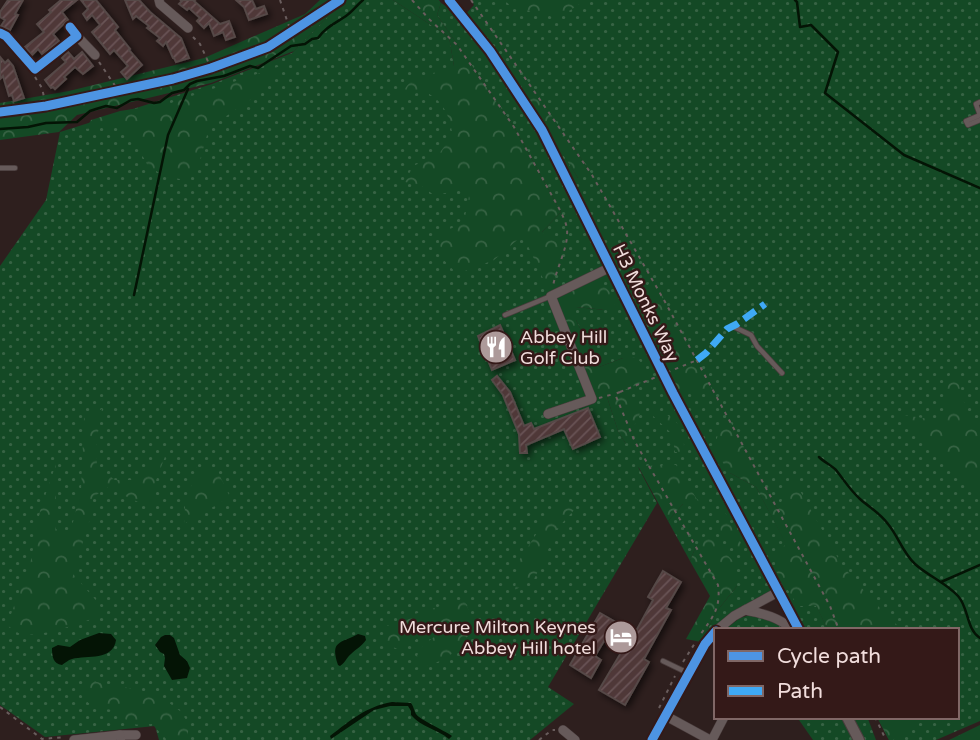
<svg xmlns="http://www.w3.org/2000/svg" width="980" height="740" font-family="'Varela Round',sans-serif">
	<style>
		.grass { fill: url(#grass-dots); fill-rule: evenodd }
		.forest { fill: url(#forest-crowns) }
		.water { fill: #041405 }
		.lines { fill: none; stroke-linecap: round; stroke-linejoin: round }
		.stream { stroke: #041405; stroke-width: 2.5 }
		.building { fill: url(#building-hatch); stroke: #554847; stroke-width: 2; filter: url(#shadow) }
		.service-casing { stroke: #493c3c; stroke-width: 6 }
		.minor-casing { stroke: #493c3c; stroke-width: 10 }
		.tertiary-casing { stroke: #493c3c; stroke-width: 12 }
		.path { stroke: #695d5d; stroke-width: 2; stroke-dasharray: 3.5 5; stroke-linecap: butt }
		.service { stroke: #665a5a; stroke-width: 4.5 }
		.minor { stroke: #665a5a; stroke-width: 9 }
		.tertiary { stroke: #665a5a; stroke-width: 10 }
		.path-bridge { stroke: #695d5d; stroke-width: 2; stroke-dasharray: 3.5 5; stroke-linecap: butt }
		.quiet { stroke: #3fa9f5; stroke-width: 7; stroke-dasharray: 14 7; stroke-linecap: butt }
		.cycleway-casing { stroke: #341918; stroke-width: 13 }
		.cycleway { stroke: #4d94e3; stroke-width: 9 }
		.labels { text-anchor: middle; stroke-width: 5; stroke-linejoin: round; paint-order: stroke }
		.street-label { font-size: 18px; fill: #f1dddc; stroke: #341918 }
		.poi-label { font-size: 18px; fill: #f1dddc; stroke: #341918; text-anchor: start }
	</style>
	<defs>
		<pattern id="grass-dots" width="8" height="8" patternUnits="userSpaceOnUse" patternTransform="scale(1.75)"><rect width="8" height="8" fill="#144925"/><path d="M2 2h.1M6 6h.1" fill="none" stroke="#376344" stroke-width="1.8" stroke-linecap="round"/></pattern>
		<pattern id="forest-crowns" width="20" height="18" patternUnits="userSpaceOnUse" patternTransform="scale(1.75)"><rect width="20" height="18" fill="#144925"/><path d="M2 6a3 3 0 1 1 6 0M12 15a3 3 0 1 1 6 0" fill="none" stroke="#376344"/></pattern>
		<pattern id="building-hatch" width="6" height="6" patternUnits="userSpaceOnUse" patternTransform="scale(1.75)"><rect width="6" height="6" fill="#4f3839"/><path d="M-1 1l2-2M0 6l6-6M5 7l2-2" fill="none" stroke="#695455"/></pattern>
		<filter id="shadow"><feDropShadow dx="3" dy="3" stdDeviation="3.5" flood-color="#0009"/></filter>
	</defs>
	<rect width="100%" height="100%" fill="#2e1f1e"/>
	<g class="grass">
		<path d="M344,0h49l56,37 5,29 98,228 3,-20 -13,-42 19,-20 -47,-85 -77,-112 4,-12 22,14 11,-12 -3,-5h509v721l-44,19h-47l-12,-23h80v-87h-117l-10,-24 -100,-183v50l26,14 31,58 41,85h-23l-73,-126 46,88 -33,18 -40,34 -4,-2 16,-31 20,-25 -41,-40 -6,15 -22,-40 15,-17 -45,-37 19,36 -109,184 26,17 -44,36h-371l-4,-14 -110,11 -45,-32v-439l46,-66 14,-68 152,-48 80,-31zM526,80l61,87 -9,11 -21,-34zM552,296l53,14 -29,-3v13l23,47 24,-9 -3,34 6,52 -8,-13 -11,-34z"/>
		<path d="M750,615c14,2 26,4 36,15h-31l-11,-3 -6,3h-14l16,-12z"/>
		<polygon points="802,717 841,717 854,740 813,740 799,720"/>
		<polygon points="852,717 866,717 868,719 876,740 865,740"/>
	</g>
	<g class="forest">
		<polygon points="320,0 344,0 294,51 211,83 77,115 59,132 0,140 0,103 69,91 204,58 305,14"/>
		<path d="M393,0h46l2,3 -4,12 77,112 47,85 -19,20 18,12c1,17 -5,33 -8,51l41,-20 23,23 -2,11 -8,1 -30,-3v13l23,47 24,-9 13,-1 10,11 4,11 -30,13 23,15 -17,37 -8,-13 -11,-34 -15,2 -41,-103 -28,-61 -29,25 -37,14 -14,-15 -5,-24 26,-13 6,-31h-13l-23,4 -14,-10 -15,-3 8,-16 25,-11 15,-20c-5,-21 -8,-33 -29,-44l-28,8 16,-19 42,-14 -5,-29z"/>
		<polygon points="504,0 586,0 558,18 512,7"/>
		<polygon points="295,61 267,78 254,97 209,128 198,167 187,180 166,177 148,166 133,138 116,123 86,129 91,120 120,111 171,103"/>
		<polygon points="527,80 587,167 592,175 578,178 520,87"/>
		<polygon points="652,279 672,315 659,320 646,312 642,294"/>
		<polygon points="680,330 714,393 673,393 656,360 666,345"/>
		<polygon points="953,365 968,415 976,420 980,431 980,498 970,484 947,464 897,414 929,419 947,420 946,387"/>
		<path d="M102,409l-6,35 1,22 18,14h19l35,-34 -17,45 3,17 -17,-6 -32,-15 -13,11 -3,21 -17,55 27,31 2,10c-19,7 -61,23 -81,19 -4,-1 -10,-6 -14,-9l24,-65 9,-49 16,-47v65l13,9 12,-48 3,-72z"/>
		<path d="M657,409c21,12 28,17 27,43h-9l-3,-18 -20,-19z"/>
		<polygon points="731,423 778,511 791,475 842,565 872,600 902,630 828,630 816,606 798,606 776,571 775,555 786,544 756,487 730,473 715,451 718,432"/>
		<polygon points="676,465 701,506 693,507 683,504 668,521 638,466"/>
		<polygon points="197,467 217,470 230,497 184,524 185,506"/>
		<polygon points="565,500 575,509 555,531 547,553 534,579 515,590 518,562 550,513"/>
		<polygon points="725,512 743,547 735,549 721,534 719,513"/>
		<polygon points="707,534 734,562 737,586 717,611 701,642 686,639 710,596 690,561 696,546"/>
		<path d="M464,599l11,27c-19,28 -31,39 -65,42l13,-23 14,-10h-16l-19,16 -16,-7 -3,-16 25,-12z"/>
		<path d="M90,680l11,3 8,5 14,-1 16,3 25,9 16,12 9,13 -2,16h-20l-15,-16c-19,1 -23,3 -34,-14 -20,-1 -29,-2 -40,-20z"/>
		<polygon points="877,717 920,717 893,740 889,740"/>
		<polygon points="980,725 980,740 949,740"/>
	</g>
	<g class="water">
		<path d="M99,633l12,1 5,6c-3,21 -29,15 -44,19 -4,1 -7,4 -10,6 -9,-1 -10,-9 -10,-17l6,-3 12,2 10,-7z"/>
		<path d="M358,634l7,2 1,4c-4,6 -10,9 -15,14 -5,4 -5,8 -11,12l-2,-1c-8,-25 2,-21 20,-31z"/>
		<polygon points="165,635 170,635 174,638 180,655 187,661 190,668 187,678 172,680 164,666 165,658 164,654 160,652 155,645 161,637"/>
		<path d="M392,702l19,1c3,4 3,8 5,11 4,6 28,16 36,22l-3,3c-12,-10 -28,-12 -38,-24v-4l-3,-5h-18l-16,4 -43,29 -1,-3c21,-16 35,-29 62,-34z"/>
	</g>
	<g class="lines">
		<g class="stream">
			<polyline points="795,0 797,2 800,27 811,25 838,52 825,93 904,155 980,188"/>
			<path d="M0,129l28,-2 18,-4 31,-1 13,-11 6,-2 10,-3 11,2 14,-8 7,-1 16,4 6,-1 12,-9 12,-3 6,-6 7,-3 27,-5 26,-10 8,2 33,-22 14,-2 7,-5 6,-1c8,-11 16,-14 28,-22 6,-4 11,-11 17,-16"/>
			<polyline points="134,295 168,135 188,89"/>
			<path d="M819,457c5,5 12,8 17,13 8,10 14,20 24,29 9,8 20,14 28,25 10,12 15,29 27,40 13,12 30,18 43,32 11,12 8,33 22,42"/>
			<polyline points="941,582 980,565"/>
		</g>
	</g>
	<g class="building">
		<polygon points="8,0 23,0 15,14 18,15 10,30 1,26 5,20 0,17 0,12"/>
		<polygon points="61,0 77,0 62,12 68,20 53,34 59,41 42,54 38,49 32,55 25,47 44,32 37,24 51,12 49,10"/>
		<polygon points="81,0 96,0 118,27 115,30 130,49 129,50 142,65 127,79 121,72 128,66 114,50 110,54 92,32 100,25 92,15 87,20 83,14 88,9"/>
		<polygon points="125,0 139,0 150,12 181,38 189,58 176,62 174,58 173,58 166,42 163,46 157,41 160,38 147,28 149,26 136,16 133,19"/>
		<polygon points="180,0 195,0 194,1 220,24 229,21 235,37 226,40 223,32 214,36 209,23 204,28 197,21 200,18 189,8 187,10 179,4 182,1"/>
		<polygon points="236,0 252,0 256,9 264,6 267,14 249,20 244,7"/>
		<polygon points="68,52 74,59 82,52 93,66 83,74 75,67 64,77 66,79 55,89 53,87 51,88 45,80 66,62 62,58"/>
		<polygon points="0,57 5,63 8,60 13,66 24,98 14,101 12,95 9,96 3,76 0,79"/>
		<polygon points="500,325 515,360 492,370 478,336"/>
		<polygon points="497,376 510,392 524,426 531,423 534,429 588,408 600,437 573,449 564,429 526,445 527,453 520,453 519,434 503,395 492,380"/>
		<polygon points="663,571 681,582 666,608 671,610 644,659 649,662 625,705 599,690 622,651 604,641 595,656 601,660 591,678 570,665 600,613 635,633 653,600 648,597"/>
	</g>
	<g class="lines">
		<defs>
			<g id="service">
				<polyline points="980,102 976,104 980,115"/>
				<polyline points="980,115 966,121 968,125 980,120"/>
				<polyline points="0,168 15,168"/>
				<polyline points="505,315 551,296"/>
				<polyline points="732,326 751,335 757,346 782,373"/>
				<polyline points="663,661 688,673"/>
			</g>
			<g id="minor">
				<polyline points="159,0 160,4 188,28"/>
				<polyline points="0,33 6,36 35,69 77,36 70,27"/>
				<polyline points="77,36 95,55"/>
				<polyline points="548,414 592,399 551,296 611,267"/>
				<path d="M745,610c21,4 32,7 49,20"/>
				<polyline points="717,630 734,616 778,592"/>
				<polyline points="666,716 710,740"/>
				<polyline points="563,730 575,740"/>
				<polyline points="121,738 120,735 136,735"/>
				<polyline points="74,740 120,735"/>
				<polyline points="652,740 705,644 716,631"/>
				<polyline points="712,740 724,717"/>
			</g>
			<g id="tertiary">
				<polyline points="449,0 490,51 542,130 673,393 799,630"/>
				<polyline points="847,717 859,740"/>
			</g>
		</defs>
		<use href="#service" class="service-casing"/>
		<use href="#minor" class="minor-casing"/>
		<use href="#tertiary" class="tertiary-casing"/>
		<g class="path">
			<polyline points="280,0 291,32"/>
			<path d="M412,0l17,19 28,26 57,82 47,85c3,7 7,14 6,23 0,14 -11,35 -14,51"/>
			<polyline points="471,0 592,175 664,300 830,606 839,630"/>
			<polyline points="193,37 200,44 211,68"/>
			<polyline points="99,62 118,90"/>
			<polyline points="35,77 42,88 46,106"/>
			<path d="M620,392l-5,2 20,48 83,143c3,23 -5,32 -18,50"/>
			<polyline points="599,398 614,394"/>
			<polyline points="683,662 695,643"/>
			<polyline points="0,707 42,739 65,737"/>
			<polyline points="659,708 675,676"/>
			<polyline points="875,717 886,740"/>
			<polyline points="539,740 552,730 555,730"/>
		</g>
		<use href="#service" class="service"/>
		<use href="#minor" class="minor"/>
		<use href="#tertiary" class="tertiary"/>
		<polyline class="path-bridge" points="620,392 697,360"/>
		<polyline class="quiet" points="697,360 706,353 727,329 737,324 765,304"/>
		<defs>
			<g id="cycleway">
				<polyline points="449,0 490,51 542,130 673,393 799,630"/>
				<polyline points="0,33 6,36 35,69 77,36 70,27"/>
				<polyline points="0,112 46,106 173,79 211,68 268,47 340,0"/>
				<polyline points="652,740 705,644 716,631"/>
			</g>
		</defs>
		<use href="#cycleway" class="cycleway-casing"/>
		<use href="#cycleway" class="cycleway"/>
	</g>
	<defs>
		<symbol id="restaurant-disc" viewBox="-11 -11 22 22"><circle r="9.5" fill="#ad9a9a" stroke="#341918"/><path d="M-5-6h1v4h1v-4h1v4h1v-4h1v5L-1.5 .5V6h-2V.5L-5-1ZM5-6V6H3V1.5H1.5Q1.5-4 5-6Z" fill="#fff"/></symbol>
		<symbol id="hotel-disc" viewBox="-11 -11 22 22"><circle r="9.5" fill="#ad9a9a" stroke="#341918"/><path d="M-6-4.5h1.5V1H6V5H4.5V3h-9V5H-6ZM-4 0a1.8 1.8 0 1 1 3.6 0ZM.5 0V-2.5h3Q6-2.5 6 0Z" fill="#fff"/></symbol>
	</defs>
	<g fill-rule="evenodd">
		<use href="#restaurant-disc" x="477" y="328" width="38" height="38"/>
		<use href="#hotel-disc" x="602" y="618" width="38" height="38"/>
	</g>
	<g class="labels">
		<g class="street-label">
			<text transform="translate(646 303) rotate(64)" y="6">H3 Monks Way</text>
		</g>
		<g class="poi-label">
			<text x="520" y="343">Abbey Hill<tspan x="520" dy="21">Golf Club</tspan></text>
			<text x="596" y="633" text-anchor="end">Mercure Milton Keynes<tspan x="596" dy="21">Abbey Hill hotel</tspan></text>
		</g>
	</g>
	<rect x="714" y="628" width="245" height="91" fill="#341918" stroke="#806766" stroke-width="2"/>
	<rect x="728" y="651" width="35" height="10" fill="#4d94e3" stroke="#806766" stroke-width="2"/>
	<text x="777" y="663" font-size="21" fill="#f1dddc">Cycle path</text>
	<rect x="728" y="686" width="35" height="10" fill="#3fa9f5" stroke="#806766" stroke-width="2"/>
	<text x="777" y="698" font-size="21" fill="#f1dddc">Path</text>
</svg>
